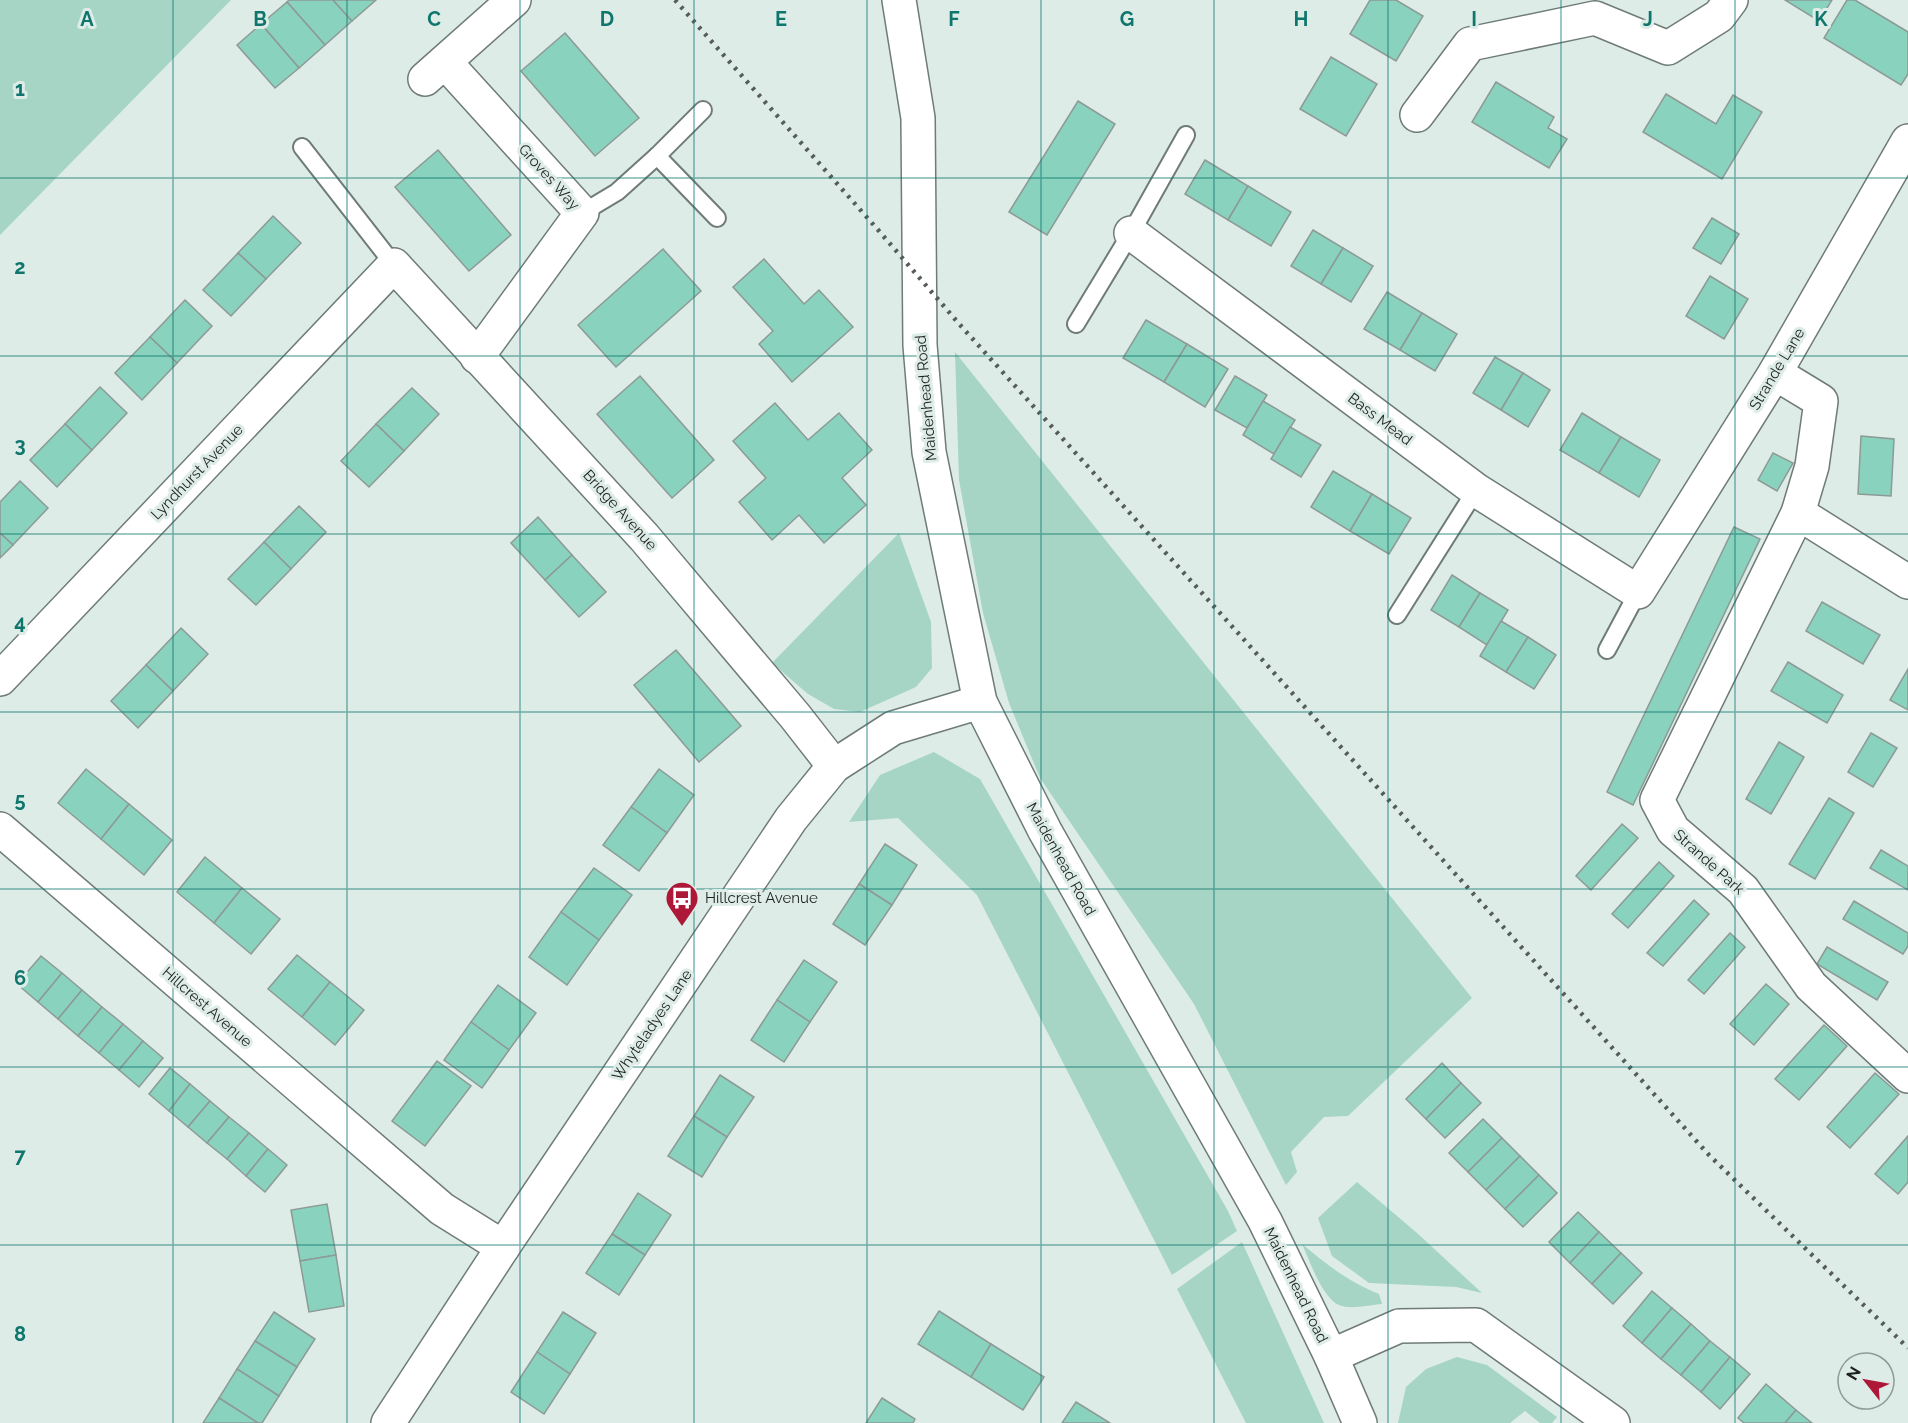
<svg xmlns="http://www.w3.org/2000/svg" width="1908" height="1423" font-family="Raleway,sans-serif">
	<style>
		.green { fill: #a6d5c6 }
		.building { fill: #89d2bd; stroke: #8d9a96; stroke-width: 1.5 }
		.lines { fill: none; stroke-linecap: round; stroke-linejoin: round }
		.service-casing { stroke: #6f7b77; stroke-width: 20 }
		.minor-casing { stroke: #6f7b77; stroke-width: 36 }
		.secondary-casing { stroke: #6f7b77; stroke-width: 36 }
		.service { stroke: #fff; stroke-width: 16 }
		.minor { stroke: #fff; stroke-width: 33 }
		.secondary { stroke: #fff; stroke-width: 33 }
		.rail { stroke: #555c5a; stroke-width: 4.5; stroke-dasharray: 3 6; stroke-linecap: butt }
		.grid { fill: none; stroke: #0f766e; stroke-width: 1.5; stroke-opacity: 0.55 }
		.labels { text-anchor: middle; stroke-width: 6; stroke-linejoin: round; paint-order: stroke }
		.street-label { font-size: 15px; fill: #1c211f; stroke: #deece7 }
		.poi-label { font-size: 15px; fill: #1c211f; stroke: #deece7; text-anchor: start }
		.grid-label { font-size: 20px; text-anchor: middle; font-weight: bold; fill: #0f766e; stroke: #deece7; stroke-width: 6; stroke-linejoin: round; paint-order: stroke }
	</style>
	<rect width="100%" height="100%" fill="#deece7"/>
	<g class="green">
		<polygon points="0,0 231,0 0,235"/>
		<polygon points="955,352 1472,998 1348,1116 1324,1117 1291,1152 1297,1172 1286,1185 1194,1004 1040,778 1009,703 983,613 959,480"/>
		<polygon points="899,533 931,622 932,668 916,687 860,712 834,709 808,694 772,663"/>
		<polygon points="934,752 980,779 1228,1211 1237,1231 1172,1275 977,895 898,818 849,822 880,775"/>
		<polygon points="1357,1182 1417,1233 1482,1293 1456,1287 1369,1283 1332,1256 1318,1218"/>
		<polygon points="1242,1242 1324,1423 1246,1423 1177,1289"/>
		<path d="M1302,1244c25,21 47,38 77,50l3,10c-13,1 -31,6 -43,1 -17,-7 -29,-44 -37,-61z"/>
		<polygon points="1457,1357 1487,1365 1557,1417 1552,1423 1540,1423 1525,1411 1510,1423 1398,1423 1406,1387 1426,1369"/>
	</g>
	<g class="building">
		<polygon points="289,0 333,0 352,21 325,45 287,2"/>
		<polygon points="333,0 376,0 352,21"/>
		<polygon points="1370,0 1396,0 1423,16 1396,61 1350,34"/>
		<polygon points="1785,0 1832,0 1819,21"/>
		<polygon points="1847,0 1855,0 1908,32 1908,74 1901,85 1824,38"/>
		<polygon points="287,2 325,45 299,68 261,24"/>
		<polygon points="261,24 299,68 275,88 237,45"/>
		<polygon points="565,33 639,118 595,156 521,71"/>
		<polygon points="1331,57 1377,84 1346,136 1300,109"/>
		<polygon points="1496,82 1554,117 1548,128 1567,139 1549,168 1472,122"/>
		<polygon points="1666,94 1716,124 1733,95 1762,112 1722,179 1643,132"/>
		<polygon points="1078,101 1115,124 1047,235 1009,212"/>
		<polygon points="438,150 511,235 469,271 395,187"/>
		<polygon points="1205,160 1248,186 1228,220 1185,194"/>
		<polygon points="1248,186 1291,212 1271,246 1228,220"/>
		<polygon points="273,216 301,243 266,279 238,253"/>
		<polygon points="1712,218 1739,234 1721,264 1693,248"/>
		<polygon points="1313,230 1343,248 1321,284 1291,266"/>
		<polygon points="1343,248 1373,266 1351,302 1321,284"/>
		<polygon points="663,249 701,291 616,367 578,325"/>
		<polygon points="238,253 266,279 231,316 203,290"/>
		<polygon points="764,259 804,304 819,290 853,327 792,382 759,344 773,331 733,287"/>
		<polygon points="1710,276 1748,299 1724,339 1686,316"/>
		<polygon points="1387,292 1422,313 1400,350 1364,329"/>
		<polygon points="185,300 212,326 177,363 150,337"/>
		<polygon points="1422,313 1457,334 1435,371 1400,350"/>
		<polygon points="1146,320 1187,344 1164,382 1123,358"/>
		<polygon points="150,337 177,363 142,400 115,373"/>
		<polygon points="1187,344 1228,369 1205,407 1164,382"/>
		<polygon points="1495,357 1523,373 1501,410 1473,393"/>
		<polygon points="1523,373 1550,390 1528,427 1501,410"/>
		<polygon points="640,376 714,460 672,498 597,414"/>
		<polygon points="1235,376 1267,395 1247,428 1215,410"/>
		<polygon points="100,387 127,413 92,450 65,424"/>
		<polygon points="412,388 439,414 404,451 376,424"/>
		<polygon points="1263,401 1295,420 1274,454 1243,435"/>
		<polygon points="775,403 808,440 839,413 872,450 842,478 866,505 824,543 799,515 772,540 739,502 766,478 733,441"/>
		<polygon points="1582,413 1621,437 1599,473 1560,450"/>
		<polygon points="65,424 92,450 57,487 30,460"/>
		<polygon points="376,424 404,451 369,487 341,461"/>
		<polygon points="1290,427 1321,445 1301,477 1271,459"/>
		<polygon points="1861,436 1894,439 1891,496 1858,494"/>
		<polygon points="1621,437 1660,460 1639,497 1599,473"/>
		<polygon points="1773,453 1793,463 1777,491 1758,480"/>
		<polygon points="1333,471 1372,494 1350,531 1311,507"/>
		<polygon points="20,481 48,508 13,545 0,533 0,502"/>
		<polygon points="1372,494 1411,518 1389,554 1350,531"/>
		<polygon points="299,506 326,532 291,569 264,542"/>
		<polygon points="538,517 572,555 545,580 511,543"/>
		<polygon points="1734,527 1760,539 1633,805 1607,792"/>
		<polygon points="0,533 13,545 0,558"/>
		<polygon points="264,542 291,569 256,605 228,579"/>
		<polygon points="572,555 606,592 579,617 545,580"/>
		<polygon points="1452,575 1480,593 1459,627 1431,610"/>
		<polygon points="1480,593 1508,610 1487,645 1459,627"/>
		<polygon points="1822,602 1880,635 1863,664 1806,631"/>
		<polygon points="1501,621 1528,637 1506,672 1480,656"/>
		<polygon points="181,628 208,654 173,691 146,665"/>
		<polygon points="1528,637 1556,655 1534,689 1506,672"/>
		<polygon points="676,650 741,726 699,762 634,685"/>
		<polygon points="1788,662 1843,695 1827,723 1771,691"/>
		<polygon points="146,665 173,691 138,728 111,701"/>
		<polygon points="1908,669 1908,710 1890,700"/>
		<polygon points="1871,733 1897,748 1873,787 1848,772"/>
		<polygon points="1779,742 1804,757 1771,814 1746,799"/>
		<polygon points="86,769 129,804 101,839 58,803"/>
		<polygon points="659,769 694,795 667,833 631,807"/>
		<polygon points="1829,798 1854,813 1815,879 1789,864"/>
		<polygon points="129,804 172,840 144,875 101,839"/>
		<polygon points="631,807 667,833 639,871 603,845"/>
		<polygon points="1622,824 1638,838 1591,890 1576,876"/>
		<polygon points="885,844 917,865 892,905 859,884"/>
		<polygon points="1881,850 1908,866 1908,890 1870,868"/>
		<polygon points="205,857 242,888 214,923 177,892"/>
		<polygon points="1659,862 1674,876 1628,928 1612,914"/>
		<polygon points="594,868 632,895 599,940 561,912"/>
		<polygon points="859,884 892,905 865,945 833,924"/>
		<polygon points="242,888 280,919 251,954 214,923"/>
		<polygon points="1694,900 1709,914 1663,966 1647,953"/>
		<polygon points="1854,901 1908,933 1908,946 1903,954 1843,919"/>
		<polygon points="561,912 599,940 567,985 529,957"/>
		<polygon points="1730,933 1745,947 1704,994 1688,980"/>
		<polygon points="1827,947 1888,982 1877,1000 1817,964"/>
		<polygon points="297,955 330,982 302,1017 268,989"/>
		<polygon points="41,956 62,973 38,1002 17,984"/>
		<polygon points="804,960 837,982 810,1022 777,1000"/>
		<polygon points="62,973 82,990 58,1019 38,1002"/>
		<polygon points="330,982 364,1010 335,1045 302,1017"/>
		<polygon points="1766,984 1789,1004 1754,1045 1730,1024"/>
		<polygon points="498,985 536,1013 509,1050 471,1022"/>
		<polygon points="82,990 102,1007 78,1036 58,1019"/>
		<polygon points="777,1000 810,1022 784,1062 751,1040"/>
		<polygon points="102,1007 123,1024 99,1053 78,1036"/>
		<polygon points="471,1022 509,1050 482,1088 444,1060"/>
		<polygon points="123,1024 143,1041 119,1070 99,1053"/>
		<polygon points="1824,1025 1847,1046 1799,1100 1775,1079"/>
		<polygon points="143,1041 163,1058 139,1087 119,1070"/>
		<polygon points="437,1061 471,1086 425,1146 392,1121"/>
		<polygon points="1442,1063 1461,1083 1426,1119 1406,1099"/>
		<polygon points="170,1068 190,1084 169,1111 149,1094"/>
		<polygon points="1875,1073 1899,1094 1850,1148 1827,1127"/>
		<polygon points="720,1075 754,1097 727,1137 694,1116"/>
		<polygon points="1461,1083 1481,1103 1445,1138 1426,1119"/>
		<polygon points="190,1084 210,1101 188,1127 169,1111"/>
		<polygon points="210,1101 229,1117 207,1143 188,1127"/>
		<polygon points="694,1116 727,1137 702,1177 668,1156"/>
		<polygon points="229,1117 249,1133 227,1159 207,1143"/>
		<polygon points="1483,1119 1502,1138 1468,1172 1449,1153"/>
		<polygon points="249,1133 268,1149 246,1176 227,1159"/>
		<polygon points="1908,1136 1908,1182 1898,1194 1875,1174"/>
		<polygon points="1502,1138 1520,1156 1486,1190 1468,1172"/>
		<polygon points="268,1149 287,1165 265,1192 246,1176"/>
		<polygon points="1520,1156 1539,1175 1505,1209 1486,1190"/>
		<polygon points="1539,1175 1557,1193 1523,1227 1505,1209"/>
		<polygon points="638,1193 671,1215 645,1255 612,1234"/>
		<polygon points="327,1204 336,1255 300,1261 291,1210"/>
		<polygon points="1578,1212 1599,1232 1570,1263 1549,1242"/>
		<polygon points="1599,1232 1621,1253 1592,1284 1570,1263"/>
		<polygon points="612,1234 645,1255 619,1295 586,1273"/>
		<polygon points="1621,1253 1642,1273 1613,1304 1592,1284"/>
		<polygon points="336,1255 344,1306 309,1312 300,1261"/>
		<polygon points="1652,1291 1672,1308 1642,1343 1623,1326"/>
		<polygon points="1672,1308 1691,1324 1661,1359 1642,1343"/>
		<polygon points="939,1311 991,1344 971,1377 918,1344"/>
		<polygon points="274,1312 315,1339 297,1367 255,1341"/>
		<polygon points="563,1312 596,1333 570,1374 537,1352"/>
		<polygon points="1691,1324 1710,1341 1681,1375 1661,1359"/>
		<polygon points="255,1341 297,1367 279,1396 237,1369"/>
		<polygon points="1710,1341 1730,1357 1701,1392 1681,1375"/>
		<polygon points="991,1344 1044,1377 1023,1410 971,1377"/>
		<polygon points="537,1352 570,1374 544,1414 511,1392"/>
		<polygon points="1730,1357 1750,1374 1720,1409 1701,1392"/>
		<polygon points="237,1369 279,1396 262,1423 258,1423 219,1398"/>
		<polygon points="1766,1384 1796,1410 1785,1423 1744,1423 1738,1418"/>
		<polygon points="219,1398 258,1423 203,1423"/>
		<polygon points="882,1398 915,1419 913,1423 866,1423"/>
		<polygon points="1076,1402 1110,1423 1062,1423"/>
		<polygon points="1796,1410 1812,1423 1785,1423"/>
	</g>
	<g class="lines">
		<defs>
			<g id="service">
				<polyline points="302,147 394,265"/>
				<polyline points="657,156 703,110"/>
				<polyline points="582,213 617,192 657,156 717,218"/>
				<polyline points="1076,324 1131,233 1186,135"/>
				<polyline points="1397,615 1476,490"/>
				<polyline points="1607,650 1638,592"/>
			</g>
			<g id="minor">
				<polyline points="445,62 582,213 477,357"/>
				<polyline points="425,79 514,0"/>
				<polyline points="1417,115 1470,44 1595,18 1668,48 1719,16 1731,0"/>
				<polyline points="1131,233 1476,490 1638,592 1775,373 1908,141"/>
				<polyline points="1775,373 1821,401 1812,466 1798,513 1657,800 1673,830 1743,890 1811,986 1908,1076"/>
				<polyline points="1798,513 1908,582"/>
				<polyline points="0,679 394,265 644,537 795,716 834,766"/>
				<polyline points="0,829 442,1209 503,1247"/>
				<polyline points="1331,1356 1399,1326 1476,1325 1613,1423"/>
				<polyline points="388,1423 503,1247 791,819 834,766 893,728 980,702"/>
			</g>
			<polyline id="secondary" points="899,0 918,118 920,345 929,452 980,702 1045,831 1265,1221 1331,1356 1360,1423"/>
		</defs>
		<use href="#service" class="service-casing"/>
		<use href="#minor" class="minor-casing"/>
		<use href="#secondary" class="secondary-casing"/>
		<use href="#service" class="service"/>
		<use href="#minor" class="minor"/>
		<use href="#secondary" class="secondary"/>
		<polyline class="rail" points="675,0 879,231 961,326 1709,1155 1908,1348"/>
	</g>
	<path class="grid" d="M173,0v1423M347,0v1423M520,0v1423M694,0v1423M867,0v1423M1041,0v1423M1214,0v1423M1388,0v1423M1561,0v1423M1735,0v1423M0,178h1908M0,356h1908M0,534h1908M0,712h1908M0,889h1908M0,1067h1908M0,1245h1908"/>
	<defs>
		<symbol id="bus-pin" viewBox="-11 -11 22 30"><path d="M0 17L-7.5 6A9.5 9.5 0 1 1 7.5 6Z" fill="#ad1839" stroke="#deece7"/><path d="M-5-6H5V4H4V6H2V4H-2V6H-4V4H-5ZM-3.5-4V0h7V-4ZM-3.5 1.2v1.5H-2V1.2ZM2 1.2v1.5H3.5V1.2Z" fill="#fff"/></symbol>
	</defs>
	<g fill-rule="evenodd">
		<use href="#bus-pin" x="663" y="879" width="38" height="52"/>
	</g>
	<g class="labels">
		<g class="street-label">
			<text transform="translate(549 177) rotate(48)" y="5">Groves Way</text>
			<text transform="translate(1777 369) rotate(-59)" y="5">Strande Lane</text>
			<text transform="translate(926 398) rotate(-95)" y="5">Maidenhead Road</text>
			<text transform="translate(1380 419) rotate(37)" y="5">Bass Mead</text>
			<text transform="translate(197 472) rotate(-46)" y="5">Lyndhurst Avenue</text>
			<text transform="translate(620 510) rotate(48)" y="5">Bridge Avenue</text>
			<text transform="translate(1061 859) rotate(61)" y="5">Maidenhead Road</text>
			<text transform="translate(1709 862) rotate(42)" y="5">Strande Park</text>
			<text transform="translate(207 1007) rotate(41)" y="5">Hillcrest Avenue</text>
			<text transform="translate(652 1025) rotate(-56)" y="5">Whyteladyes Lane</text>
			<text transform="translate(1296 1285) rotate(64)" y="5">Maidenhead Road</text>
		</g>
		<g class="poi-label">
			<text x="705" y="903">Hillcrest Avenue</text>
		</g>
	</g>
	<g class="grid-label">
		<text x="87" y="26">A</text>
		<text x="260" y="26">B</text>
		<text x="434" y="26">C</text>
		<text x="607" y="26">D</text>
		<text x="781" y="26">E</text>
		<text x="954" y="26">F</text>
		<text x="1127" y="26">G</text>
		<text x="1301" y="26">H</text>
		<text x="1474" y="26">I</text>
		<text x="1648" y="26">J</text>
		<text x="1821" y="26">K</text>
		<text x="20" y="96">1</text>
		<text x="20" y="274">2</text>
		<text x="20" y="452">3</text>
		<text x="20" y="629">4</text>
		<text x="20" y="807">5</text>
		<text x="20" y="985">6</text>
		<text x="20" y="1163">7</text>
		<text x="20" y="1341">8</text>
	</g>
	<g transform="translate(1866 1381) rotate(301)"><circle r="28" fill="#deece7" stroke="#909b97" stroke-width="1.5"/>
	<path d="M0-4.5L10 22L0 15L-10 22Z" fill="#ad1839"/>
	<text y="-9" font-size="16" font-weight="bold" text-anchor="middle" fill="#1c211f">N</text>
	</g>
</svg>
